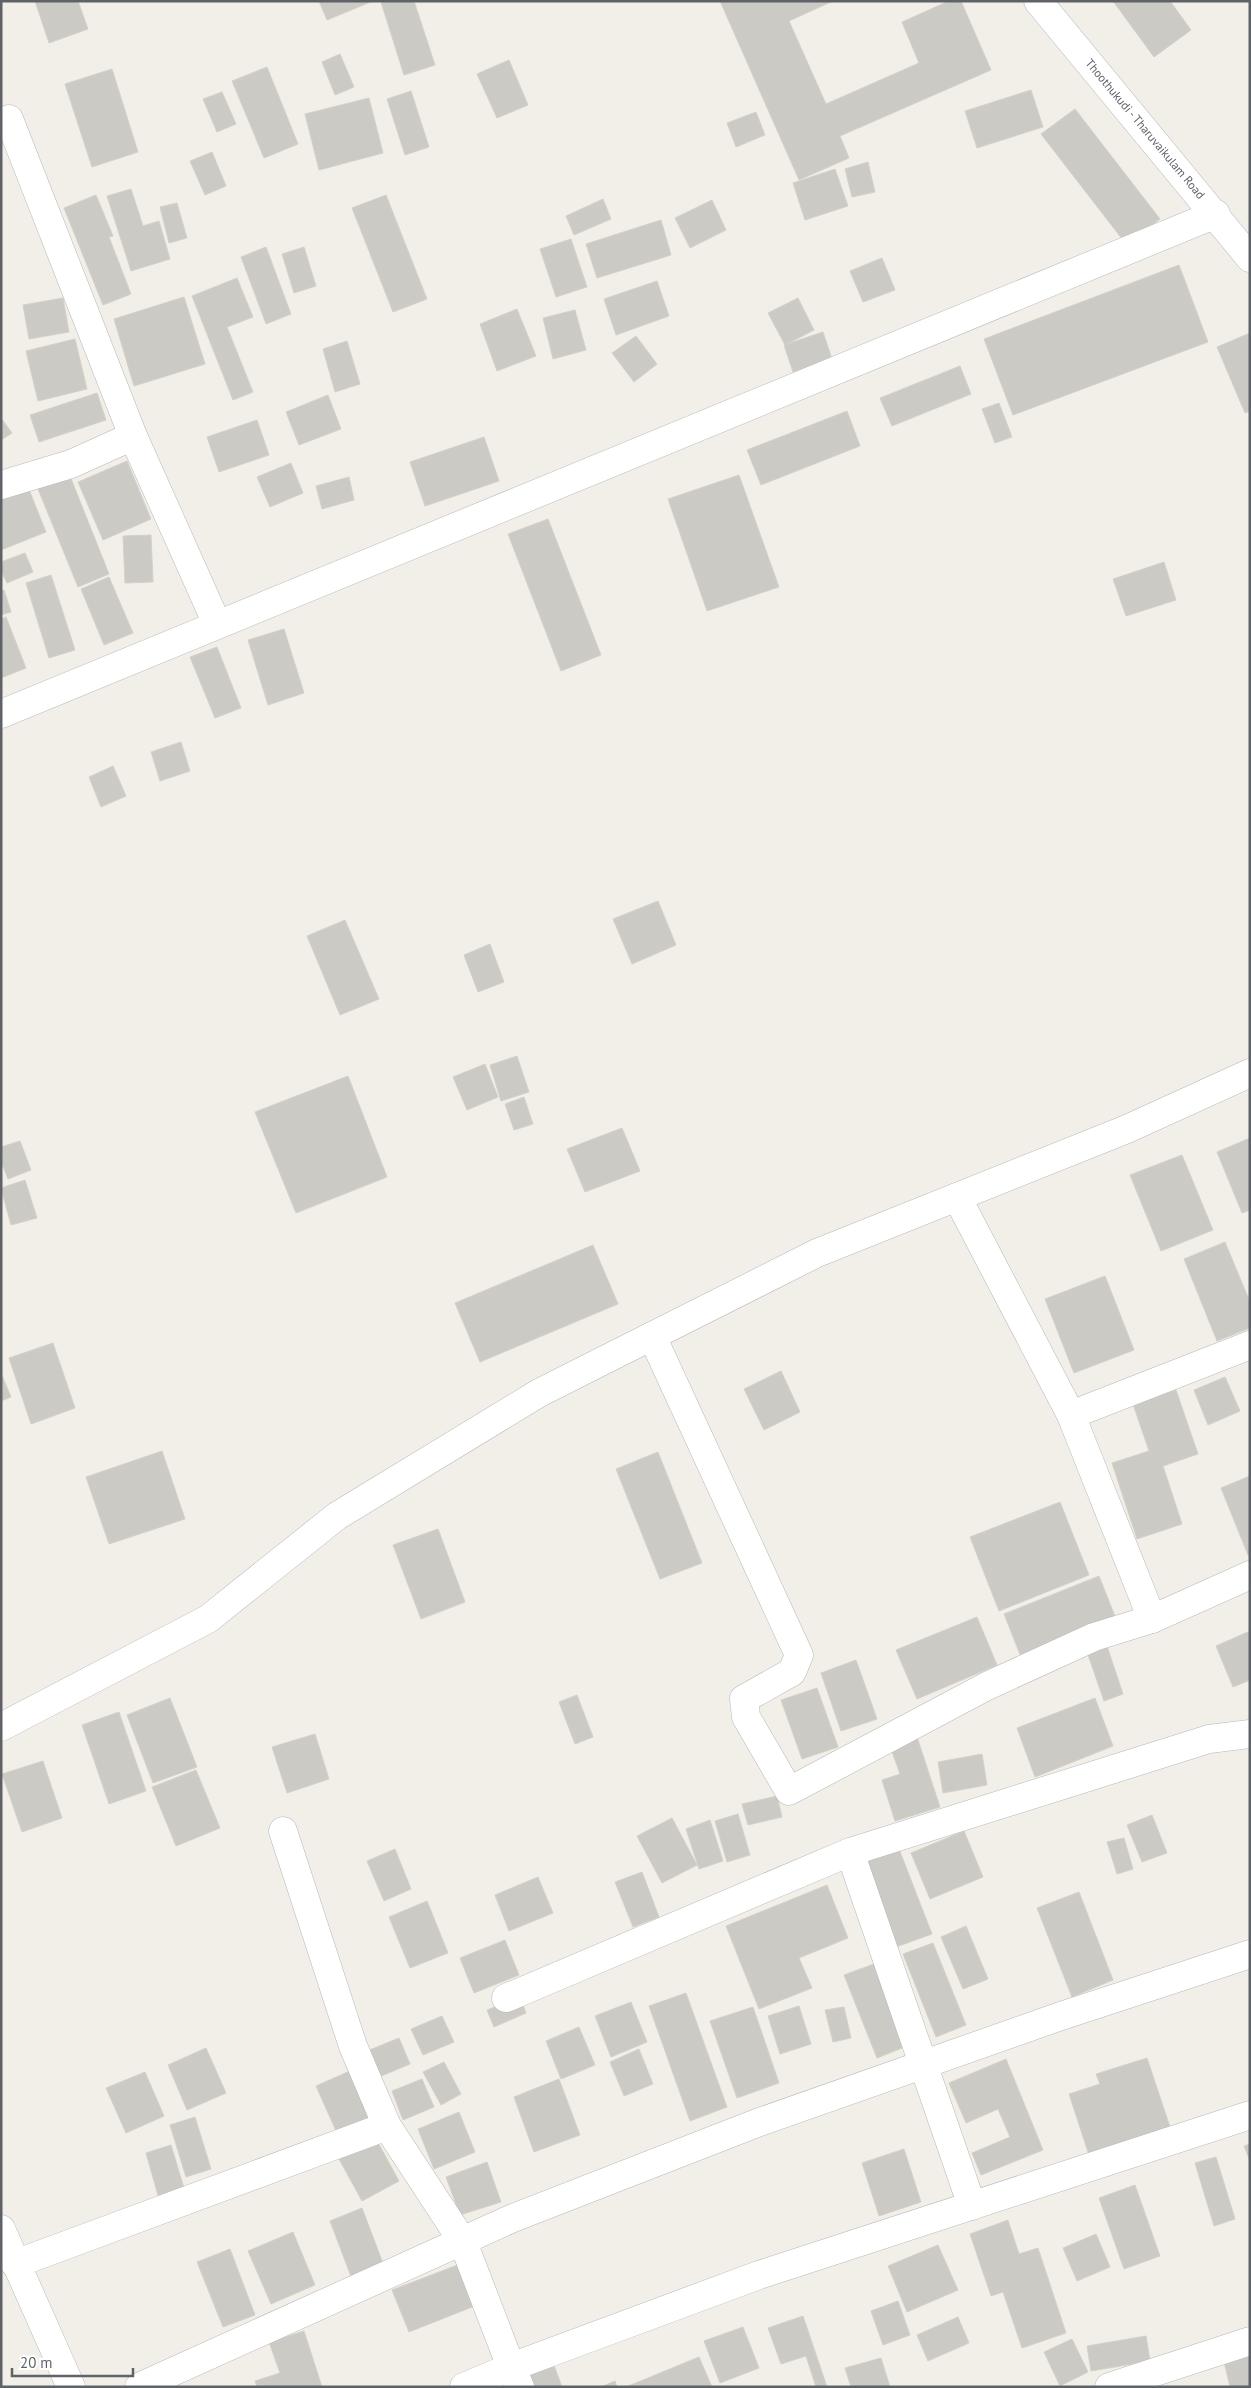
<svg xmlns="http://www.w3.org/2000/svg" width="1251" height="2388" font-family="'PT Sans',sans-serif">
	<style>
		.building { fill: #cccac5; stroke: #d6d1c6 }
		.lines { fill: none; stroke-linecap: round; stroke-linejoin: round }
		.street-casing { stroke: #b5b8bc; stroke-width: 29 }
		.secondary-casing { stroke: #b6babf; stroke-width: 29 }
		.street { stroke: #fff; stroke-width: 28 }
		.secondary { stroke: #fff; stroke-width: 28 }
		.labels { text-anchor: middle; stroke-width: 4; stroke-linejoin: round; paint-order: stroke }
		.street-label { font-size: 12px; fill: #5f6368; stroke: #fff }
	</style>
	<rect width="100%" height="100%" fill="#f1efe8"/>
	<g class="building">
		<polygon points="35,1 78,1 88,29 49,43"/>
		<polygon points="319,1 373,1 327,20"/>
		<polygon points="414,1 435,65 404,75 381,2"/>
		<polygon points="720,1 833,1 789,21 826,104 919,63 902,22 949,1 961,1 991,70 840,136 849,158 799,180"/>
		<polygon points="1113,1 1170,1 1191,30 1154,57"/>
		<polygon points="340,54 354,87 335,95 322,62"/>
		<polygon points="509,60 528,105 497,118 477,74"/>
		<polygon points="267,67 298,144 264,158 232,81"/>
		<polygon points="112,69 138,152 92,167 65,84"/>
		<polygon points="1031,90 1043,127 977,148 965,111"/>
		<polygon points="411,91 429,147 405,155 387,99"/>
		<polygon points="222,92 236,124 217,132 203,99"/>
		<polygon points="369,98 383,153 319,170 305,114"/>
		<polygon points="1075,109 1160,219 1126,244 1041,134"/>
		<polygon points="756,112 765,135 736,147 727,123"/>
		<polygon points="212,152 226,186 205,195 190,161"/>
		<polygon points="868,162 875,192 852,197 845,169"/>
		<polygon points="835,169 848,206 805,220 793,183"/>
		<polygon points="131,189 143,226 159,221 170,259 131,271 107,196"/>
		<polygon points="96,195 113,236 109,237 131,294 103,305 64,208"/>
		<polygon points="386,195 427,299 393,312 352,208"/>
		<polygon points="603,199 611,219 574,235 566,216"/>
		<polygon points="712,200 726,230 690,248 675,218"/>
		<polygon points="177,203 187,238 169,243 160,207"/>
		<polygon points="661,220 671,255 597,278 586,244"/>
		<polygon points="571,239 587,287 556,297 540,249"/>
		<polygon points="266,247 291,314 266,324 241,257"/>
		<polygon points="304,247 316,286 294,293 282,254"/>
		<polygon points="882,258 895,290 863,302 850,271"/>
		<polygon points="1179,265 1208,342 1013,415 984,339"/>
		<polygon points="237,278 253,317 227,327 253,392 233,400 192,296"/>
		<polygon points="657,281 669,316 616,335 604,299"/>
		<polygon points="184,297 205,364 134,386 114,319"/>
		<polygon points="63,298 69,332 29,339 23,305"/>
		<polygon points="798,298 814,330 785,345 768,313"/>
		<polygon points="517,309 536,356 497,371 480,324"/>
		<polygon points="575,310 586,350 553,359 543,318"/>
		<polygon points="823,332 832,359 793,372 784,345"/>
		<polygon points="1250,333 1250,411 1245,413 1217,347"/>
		<polygon points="636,336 657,364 634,382 612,353"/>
		<polygon points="75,339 87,389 38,401 26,351"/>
		<polygon points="347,341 360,384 335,392 323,349"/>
		<polygon points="960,366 971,394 892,426 880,398"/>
		<polygon points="97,393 106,420 39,442 30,415"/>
		<polygon points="328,395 341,429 299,445 286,412"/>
		<polygon points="999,403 1012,437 995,443 982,409"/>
		<polygon points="847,411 860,446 761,485 747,450"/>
		<polygon points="1,418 12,433 1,440"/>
		<polygon points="257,420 269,455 219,472 207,437"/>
		<polygon points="484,437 499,481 425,506 410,462"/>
		<polygon points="127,461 151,519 103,540 78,482"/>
		<polygon points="291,463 303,493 270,507 257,477"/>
		<polygon points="739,475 779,587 707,611 668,499"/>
		<polygon points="70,476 109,574 78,587 38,489"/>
		<polygon points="349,477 354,500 322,509 316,486"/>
		<polygon points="28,487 46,532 1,550 1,498"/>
		<polygon points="548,519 601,655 561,671 508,534"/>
		<polygon points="151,535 153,582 125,583 123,536"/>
		<polygon points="25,553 33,572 7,583 1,571 1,562"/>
		<polygon points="1164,562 1176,600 1126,616 1113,579"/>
		<polygon points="51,575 75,650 49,658 26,583"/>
		<polygon points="109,577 133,633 104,645 81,589"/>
		<polygon points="4,590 11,612 1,615 1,591"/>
		<polygon points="6,617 26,668 1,678 1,619"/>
		<polygon points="284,629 304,693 268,705 248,640"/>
		<polygon points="217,647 241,708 215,718 190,657"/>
		<polygon points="181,742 190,771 160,781 151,752"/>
		<polygon points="113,766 126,796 101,807 89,777"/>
		<polygon points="658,901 676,945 632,964 613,919"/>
		<polygon points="345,920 379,999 340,1015 307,936"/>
		<polygon points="490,944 504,982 478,992 464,955"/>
		<polygon points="517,1056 529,1092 501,1101 490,1065"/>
		<polygon points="485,1064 498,1097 467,1110 453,1077"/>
		<polygon points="348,1076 387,1177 296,1213 255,1112"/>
		<polygon points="524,1097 533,1124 514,1130 505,1104"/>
		<polygon points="622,1128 640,1171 585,1192 567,1149"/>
		<polygon points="1250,1138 1250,1210 1242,1213 1217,1152"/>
		<polygon points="20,1141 31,1170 8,1179 1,1161 1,1147"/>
		<polygon points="1182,1155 1213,1230 1161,1251 1130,1175"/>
		<polygon points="25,1180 37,1218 11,1225 1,1188"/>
		<polygon points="1225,1242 1250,1302 1250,1328 1217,1341 1184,1259"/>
		<polygon points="593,1245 618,1304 480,1362 455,1303"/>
		<polygon points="1105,1276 1134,1350 1074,1373 1045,1299"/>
		<polygon points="53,1343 75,1408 31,1424 9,1358"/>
		<polygon points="781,1371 800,1412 764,1430 744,1389"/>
		<polygon points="1,1373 11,1397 1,1401"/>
		<polygon points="1225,1377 1240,1411 1208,1425 1194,1390"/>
		<polygon points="1176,1390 1198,1454 1163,1466 1182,1524 1137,1539 1112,1463 1149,1451 1133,1404"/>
		<polygon points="162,1451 185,1519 109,1544 86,1477"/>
		<polygon points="658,1452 702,1563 660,1579 616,1469"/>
		<polygon points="1250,1476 1250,1554 1248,1555 1221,1488"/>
		<polygon points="1060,1502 1089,1575 999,1611 970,1537"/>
		<polygon points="438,1529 465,1602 421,1619 393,1545"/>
		<polygon points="1099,1576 1116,1619 1021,1657 1004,1614"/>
		<polygon points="977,1617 997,1665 917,1699 896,1650"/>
		<polygon points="1250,1631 1250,1680 1233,1687 1216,1646"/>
		<polygon points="1106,1643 1123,1694 1104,1701 1086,1649"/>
		<polygon points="856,1660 877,1719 841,1731 821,1673"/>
		<polygon points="817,1688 838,1747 802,1759 781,1700"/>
		<polygon points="577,1695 593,1737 575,1744 559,1702"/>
		<polygon points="170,1698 197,1767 153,1783 127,1715"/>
		<polygon points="1095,1698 1113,1746 1035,1777 1017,1728"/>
		<polygon points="119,1712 146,1791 109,1804 82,1725"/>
		<polygon points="315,1734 329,1779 287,1793 272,1747"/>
		<polygon points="917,1737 940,1807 895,1821 882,1780 900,1774 890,1746"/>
		<polygon points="982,1754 987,1785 943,1793 938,1762"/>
		<polygon points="43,1761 62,1818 22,1832 2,1774"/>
		<polygon points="196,1770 220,1828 176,1846 152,1787"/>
		<polygon points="777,1796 782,1817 748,1825 742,1804"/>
		<polygon points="738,1814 750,1855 727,1862 715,1821"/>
		<polygon points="1152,1815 1167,1853 1142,1862 1127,1825"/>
		<polygon points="672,1818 697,1865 662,1883 637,1836"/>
		<polygon points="710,1820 723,1861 699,1869 686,1829"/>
		<polygon points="964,1831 983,1877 930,1899 911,1853"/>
		<polygon points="1124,1838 1133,1869 1117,1874 1107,1842"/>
		<polygon points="395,1849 411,1889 384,1901 367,1861"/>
		<polygon points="899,1849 932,1934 896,1947 863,1863"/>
		<polygon points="642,1872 659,1917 633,1927 615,1882"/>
		<polygon points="538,1877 553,1913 509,1931 495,1895"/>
		<polygon points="827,1885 848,1938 799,1958 812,1988 759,2009 726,1926"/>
		<polygon points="1079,1892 1113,1980 1072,1997 1037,1908"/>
		<polygon points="427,1901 448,1953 410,1968 389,1917"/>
		<polygon points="966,1926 988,1979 963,1989 941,1937"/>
		<polygon points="505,1940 519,1975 474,1993 460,1958"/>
		<polygon points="933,1943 966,2025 936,2037 903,1954"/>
		<polygon points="874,1964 907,2046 877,2058 844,1975"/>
		<polygon points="686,1993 727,2107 690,2121 649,2006"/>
		<polygon points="520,1997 526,2013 494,2027 487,2010"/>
		<polygon points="631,2002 647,2042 611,2057 595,2016"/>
		<polygon points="799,2006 811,2044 780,2054 768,2016"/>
		<polygon points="753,2007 779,2083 737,2098 710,2021"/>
		<polygon points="844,2007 851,2038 833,2042 825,2010"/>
		<polygon points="442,2016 454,2042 423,2055 411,2029"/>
		<polygon points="579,2027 595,2065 561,2079 546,2041"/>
		<polygon points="399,2038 410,2064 379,2077 367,2051"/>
		<polygon points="206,2048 226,2093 187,2110 168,2065"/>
		<polygon points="639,2049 653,2084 624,2096 610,2062"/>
		<polygon points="1147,2058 1171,2130 1089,2155 1069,2094 1100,2084 1096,2074"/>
		<polygon points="1006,2059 1043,2150 981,2175 972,2153 1010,2137 998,2109 966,2123 949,2083"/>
		<polygon points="444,2062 461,2094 441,2105 423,2072"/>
		<polygon points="352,2070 373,2118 337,2133 316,2086"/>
		<polygon points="145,2072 164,2116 126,2133 106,2088"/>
		<polygon points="422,2079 434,2107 403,2120 392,2091"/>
		<polygon points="559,2079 580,2135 534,2152 514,2097"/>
		<polygon points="459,2112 475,2152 434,2169 418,2129"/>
		<polygon points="195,2117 211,2169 186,2177 170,2125"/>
		<polygon points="376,2139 399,2181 362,2201 339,2159"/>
		<polygon points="1250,2144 1250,2161 1244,2146"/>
		<polygon points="171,2145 187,2198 161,2206 146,2153"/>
		<polygon points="904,2149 921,2202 879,2216 862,2163"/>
		<polygon points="1216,2157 1235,2219 1214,2226 1195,2163"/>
		<polygon points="487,2162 501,2202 460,2215 446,2177"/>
		<polygon points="1135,2185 1160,2256 1124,2269 1099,2198"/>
		<polygon points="362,2208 384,2266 352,2279 330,2221"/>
		<polygon points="1008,2220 1019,2254 1038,2248 1066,2333 1022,2348 1003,2292 991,2296 970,2234"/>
		<polygon points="293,2232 315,2285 271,2304 248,2251"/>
		<polygon points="1096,2234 1110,2267 1077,2281 1063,2248"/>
		<polygon points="938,2245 958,2290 907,2312 888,2266"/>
		<polygon points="230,2249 255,2315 223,2327 197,2262"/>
		<polygon points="460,2264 477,2305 409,2332 392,2290"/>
		<polygon points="898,2301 910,2335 883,2345 871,2311"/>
		<polygon points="803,2316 827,2387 816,2387 806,2356 781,2364 768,2328"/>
		<polygon points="958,2317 969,2343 928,2361 917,2335"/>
		<polygon points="743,2327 759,2368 720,2383 704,2341"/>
		<polygon points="304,2331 322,2387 257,2387 255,2381 280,2373 269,2342"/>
		<polygon points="1146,2336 1150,2361 1091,2371 1087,2346"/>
		<polygon points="1072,2339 1088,2372 1060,2386 1044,2352"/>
		<polygon points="1222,2353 1250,2353 1250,2387 1230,2387"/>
		<polygon points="699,2357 712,2387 626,2387"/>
		<polygon points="881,2358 890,2387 851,2387 845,2368"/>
		<polygon points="552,2360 562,2387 526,2387 520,2372"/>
		<polygon points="615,2381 617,2387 601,2387"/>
	</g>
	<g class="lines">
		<defs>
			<g id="street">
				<polyline points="9,119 133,436"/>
				<polyline points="1,485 71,464 133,436 217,624"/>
				<polyline points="957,1197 1071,1415 1250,1345"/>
				<polyline points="652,1336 799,1655 792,1672 744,1699 746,1717 789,1791 987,1686 1094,1637 1152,1619 1250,1575"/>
				<polyline points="1071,1415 1152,1619"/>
				<polyline points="1,1727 208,1619 337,1516 539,1393 817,1253 1127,1129 1250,1073"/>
				<polyline points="283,1831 353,2046 387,2126 463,2242 511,2367 759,2275 1250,2115"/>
				<polyline points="506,1998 850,1852"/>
				<polyline points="972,2206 850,1852 1209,1739 1250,1734"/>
				<polyline points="15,2264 387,2126"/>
				<polyline points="139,2387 513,2218 757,2123 1061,2016 1250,1954"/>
				<polyline points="464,2387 511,2367 520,2387"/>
				<polyline points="1109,2387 1250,2341"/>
			</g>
			<g id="secondary">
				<polyline points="1038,1 1250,258"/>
				<polyline points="1,714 1216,214"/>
				<polyline points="1,2229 71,2387"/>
			</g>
		</defs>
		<use href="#street" class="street-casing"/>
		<use href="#secondary" class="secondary-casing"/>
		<use href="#street" class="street"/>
		<use href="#secondary" class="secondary"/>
	</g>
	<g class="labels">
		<g class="street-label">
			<text transform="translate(1145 129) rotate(50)" y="4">Thoothukudi - Tharuvaikulam Road</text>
		</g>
	</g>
	<rect width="1251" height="2388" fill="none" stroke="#5f6368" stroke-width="5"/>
	<path d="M12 2368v8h121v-8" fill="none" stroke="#5f6368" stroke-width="2.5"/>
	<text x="20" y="2368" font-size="15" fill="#5f6368" stroke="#ffffff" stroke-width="4" paint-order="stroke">20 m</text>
</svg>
